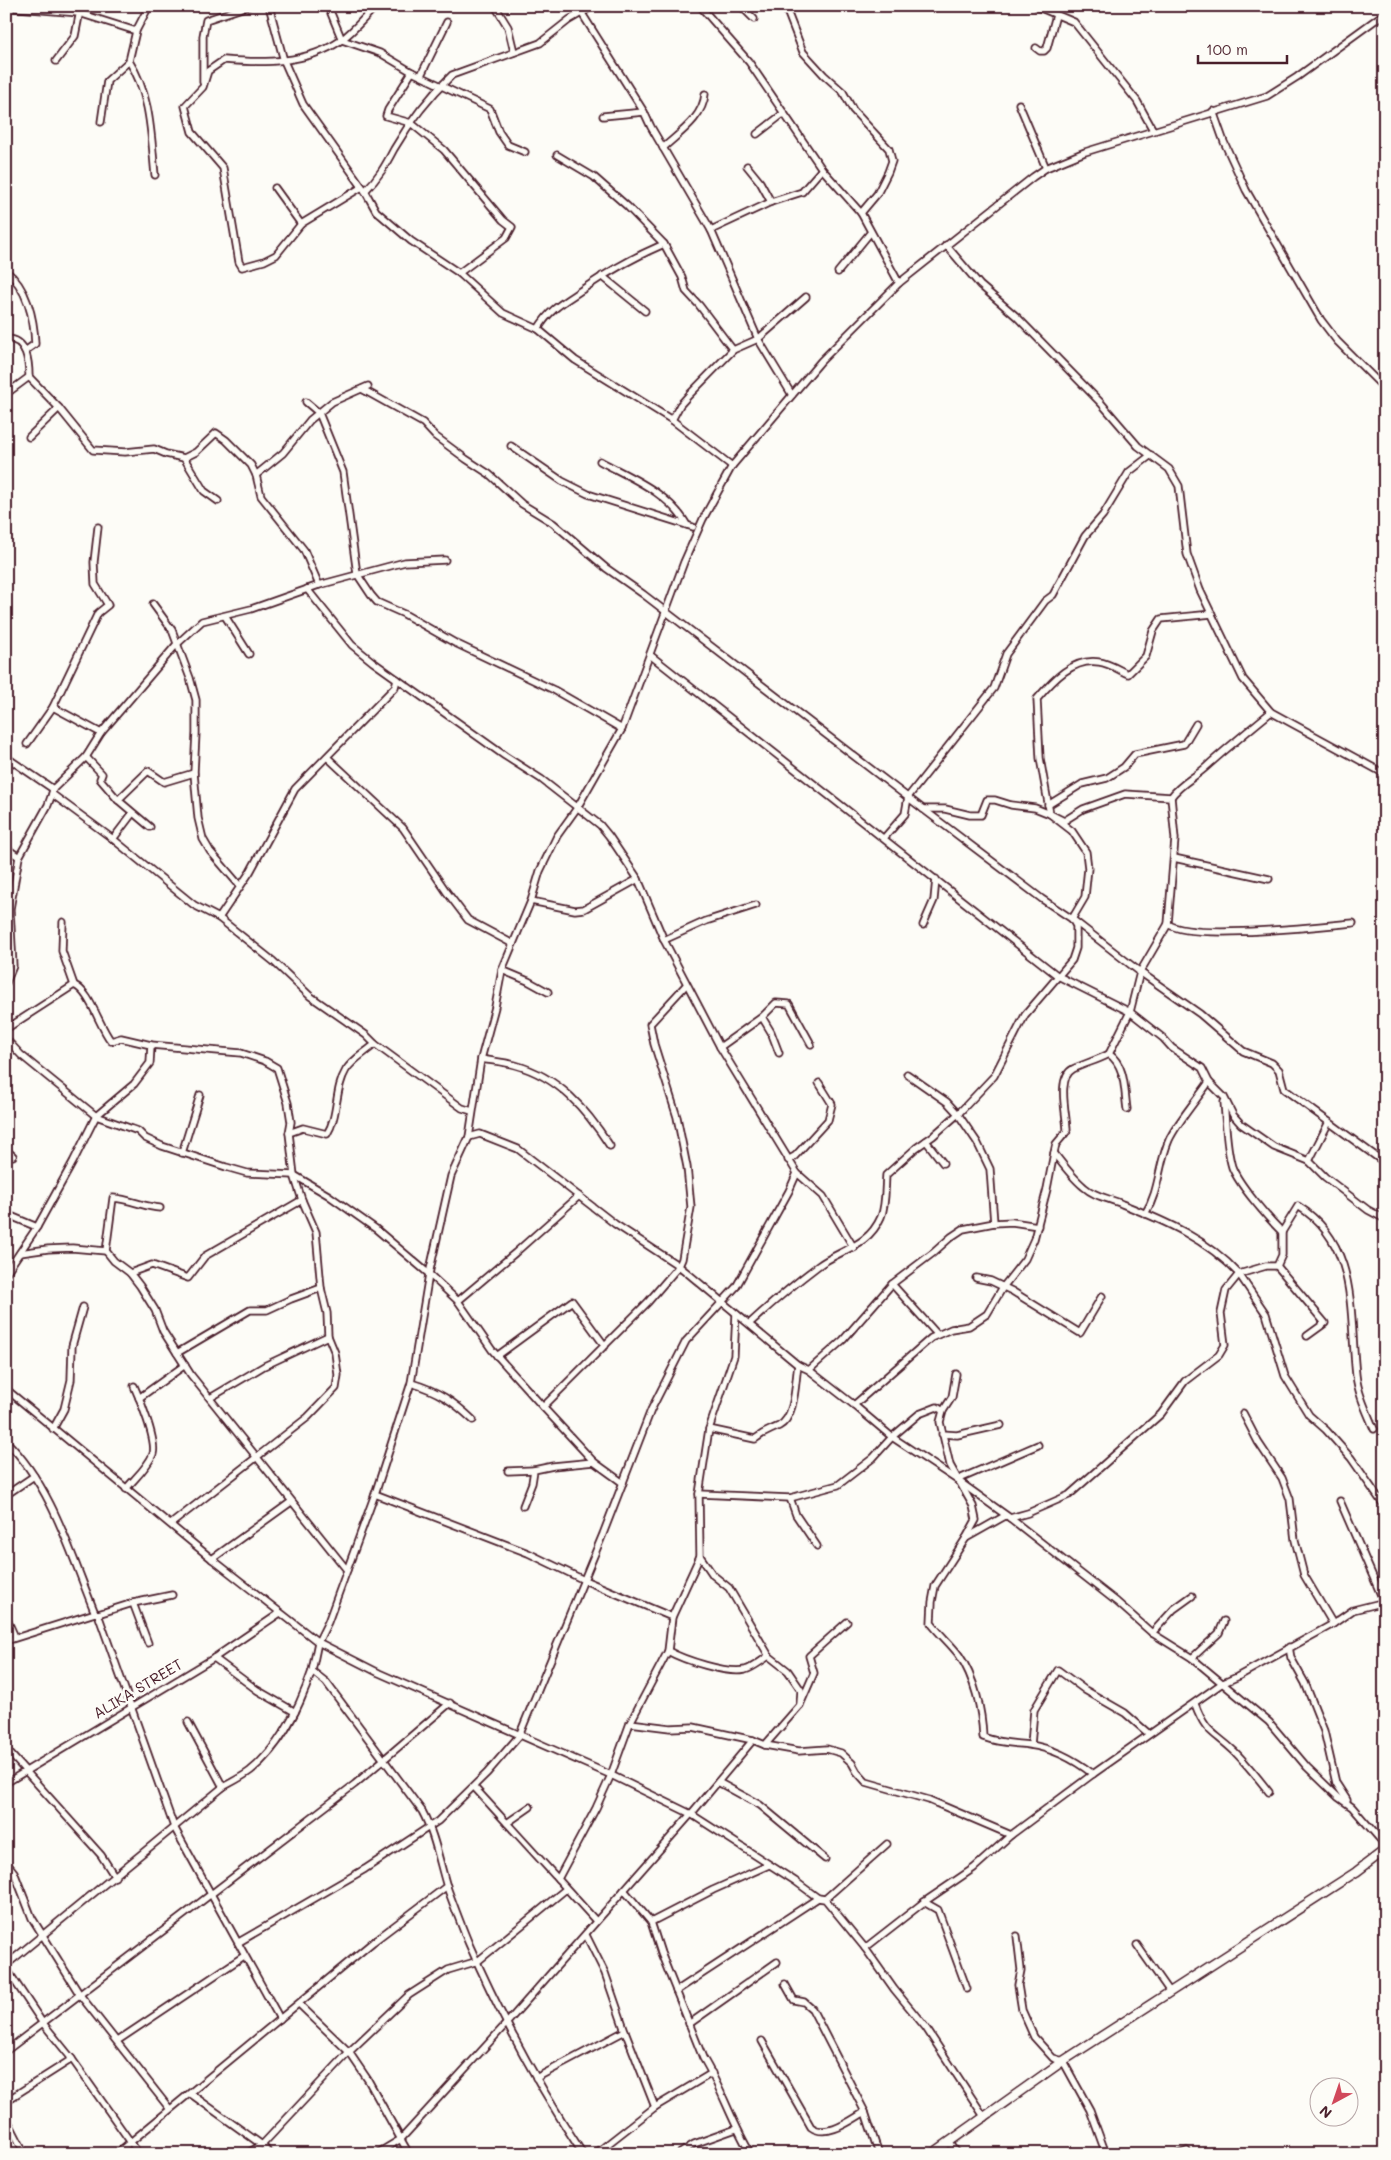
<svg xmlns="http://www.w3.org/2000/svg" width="1391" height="2160" font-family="Mali,sans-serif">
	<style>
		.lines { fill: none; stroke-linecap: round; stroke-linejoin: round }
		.street-casing { stroke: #4a1f2b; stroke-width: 9 }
		.secondary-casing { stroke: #4a1f2b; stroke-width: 11 }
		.street { stroke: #fdfcf7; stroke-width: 5.5 }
		.secondary { stroke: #fdfcf7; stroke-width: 8 }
		.labels { text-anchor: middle; stroke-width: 5; stroke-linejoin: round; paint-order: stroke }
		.street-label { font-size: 15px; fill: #4a1f2b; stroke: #fdfcf7 }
	</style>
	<rect width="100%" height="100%" fill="#fdfcf7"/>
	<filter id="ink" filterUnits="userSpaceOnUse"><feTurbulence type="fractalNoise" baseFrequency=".02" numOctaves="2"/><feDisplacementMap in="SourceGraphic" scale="10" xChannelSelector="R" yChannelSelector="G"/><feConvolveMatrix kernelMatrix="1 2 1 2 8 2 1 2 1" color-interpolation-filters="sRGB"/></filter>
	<g filter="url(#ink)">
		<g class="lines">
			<defs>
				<g id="street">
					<polyline points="269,6 284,61 303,104 365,191 376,211 411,241 459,273 503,313 538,329 575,360 672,420 732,466"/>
					<polyline points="328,6 342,40 380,53 412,72 490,109 499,132 508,145 525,152"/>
					<polyline points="495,6 508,27 514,52"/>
					<polyline points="700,6 749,62 822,169 861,213 899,283"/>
					<polyline points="741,6 754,19"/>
					<polyline points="785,6 803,52 824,75 843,92 853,110 889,149 892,161 888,172 877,194 861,213"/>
					<polyline points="1036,6 1074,22 1137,101 1153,130"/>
					<polyline points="6,7 79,13 136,31"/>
					<polyline points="581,12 644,112 651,127 711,230 758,339 792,395"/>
					<polyline points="1036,48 1040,51 1044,51 1047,48 1056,15"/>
					<polyline points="56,61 75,36 81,6"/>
					<path d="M129,61c22,34 22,75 26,114"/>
					<polyline points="412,72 388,110 386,116 411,123 444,150 503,220 512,227 506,238 459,273"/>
					<polyline points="421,75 447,22"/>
					<polyline points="203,82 203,36 206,20 248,6"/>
					<polyline points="1019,104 1046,168"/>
					<polyline points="1213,111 1224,142 1246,190 1321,320 1337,341 1385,389"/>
					<polyline points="603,116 644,112"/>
					<polyline points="101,122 107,81 129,61 136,31 149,6"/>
					<polyline points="757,134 784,113"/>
					<path d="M663,148c16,-15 40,-30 42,-54"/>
					<polyline points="557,155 594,177 627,206 664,244 682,277 686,291 699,305 733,350"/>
					<polyline points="747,166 760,182 771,202"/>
					<path d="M362,187l-61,37 -25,31 -12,6 -22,6 -3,-5 -16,-94 -31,-36 -7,-26 18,-19 5,-16 16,-11c39,3 82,4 116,-19 13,-9 24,-23 36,-35"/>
					<polyline points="275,188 301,224"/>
					<path d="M365,191c14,-14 20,-25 29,-42 15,-26 36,-53 58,-74l88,-32 29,-23 24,-14"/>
					<polyline points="711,230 771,202 802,192 822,169"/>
					<polyline points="946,245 980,285 1017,317 1101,403 1138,446 1169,469 1179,486 1187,554 1200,590 1243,679 1271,712 1385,774"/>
					<path d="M6,271c21,16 28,47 29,73l-10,7"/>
					<polyline points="838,272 870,233"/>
					<polyline points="602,276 645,311"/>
					<path d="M538,329c13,-22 28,-28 48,-42 25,-17 50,-31 78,-43"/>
					<path d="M6,339c21,-1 23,23 23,38l-23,17"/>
					<polyline points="29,377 59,408 93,450 125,452 154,449 166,454 184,458 196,452 216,433 226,440 251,465 256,475 261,496 304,550 319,585"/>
					<path d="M362,389l61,34 12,13 31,23 23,15 33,30 31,19 53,45 37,26 280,215h22l25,6h11l6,-15h8l16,5 24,3 15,6 22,17 14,21 2,16 -3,29 -13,22 4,7v22l-4,12 -47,55 -31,61 -36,38 -25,22 -17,12 -30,27c-1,13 0,30 -5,42 -13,30 -40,32 -63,49 -24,18 -46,37 -68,57"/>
					<polyline points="306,402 319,413 343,472 357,574 371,595 377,602 404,614 455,643 554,690 622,729"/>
					<polyline points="672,420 680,405 689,395 733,350 758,339 806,297"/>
					<polyline points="29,437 59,408"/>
					<polyline points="511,446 562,481 588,494 693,527"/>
					<polyline points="184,458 204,491 218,501"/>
					<path d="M600,461c31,17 68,31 87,64"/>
					<polyline points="256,475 283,453 310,420 332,402 368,386"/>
					<polyline points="98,527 94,562 95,584 108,605 98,613 53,707 101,733"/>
					<polyline points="153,604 172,630 190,678 196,700 196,733 194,773 198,818 203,839 210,851 240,886"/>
					<path d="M1212,614l-51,5 -8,12 -7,25 -18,18c-9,-4 -19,-11 -29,-12 -26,-4 -46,18 -62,37l3,59 10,56 14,7 19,-12 42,-15 46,3c9,-13 23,-19 35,-30 21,-19 43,-37 65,-55"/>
					<polyline points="225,616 249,654"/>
					<polyline points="650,655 1058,976 1130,1012 1163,1038 1172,1048 1202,1068 1209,1082 1224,1097 1233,1115 1241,1124 1274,1147 1309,1161 1325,1177 1368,1210 1385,1219"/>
					<polyline points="27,744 53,707"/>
					<polyline points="6,757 53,789 52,794 113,839 194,905 219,918 273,961 310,996 366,1035 375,1044 462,1108 472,1111"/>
					<polyline points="86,757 102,774 100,779 118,800 150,827"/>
					<polyline points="327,757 403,828 446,891 468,920 513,944"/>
					<polyline points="53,789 86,757 101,733 176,645 202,621 251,609 319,585 405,562 445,560"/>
					<polyline points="118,800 148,771 164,782 194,773"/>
					<polyline points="1048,805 1082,784 1107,778 1124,767 1135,754 1184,744 1196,724"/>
					<polyline points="923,809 1042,899 1072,919 1140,972 1200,1014 1243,1051 1272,1063 1279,1070 1284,1089 1385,1163"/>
					<polyline points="884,838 905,814 908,797 994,688 1006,654 1045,601 1053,595 1085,536 1103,515 1129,472 1151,455"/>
					<polyline points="113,839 132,814"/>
					<polyline points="6,848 19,857"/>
					<polyline points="1174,858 1269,879"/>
					<polyline points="531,901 575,910 584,909 638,879"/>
					<polyline points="219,918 250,872 295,789 395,687 397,679"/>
					<polyline points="63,922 62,951 74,985"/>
					<path d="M1168,924c23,17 151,2 185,-1"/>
					<polyline points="923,925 934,900 936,879"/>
					<polyline points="664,940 706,921 756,905"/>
					<polyline points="502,970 528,981 548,992"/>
					<polyline points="6,983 13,966 10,909 19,857 48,805 52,794"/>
					<polyline points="762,1017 771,1032 779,1053"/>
					<path d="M6,1029l68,-44c16,6 25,41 37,56l10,-3 30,7 -1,18 -16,21 -38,32 -23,46 -36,65 -31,46"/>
					<polyline points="6,1039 21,1055 96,1116 138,1131 145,1138 162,1146 226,1167 247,1173 294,1175 328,1195 376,1229 429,1274 458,1301 492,1350 543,1407 594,1462 623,1483"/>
					<polyline points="151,1045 241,1053 265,1061 277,1068 288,1103 291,1122 289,1133 294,1175 302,1200 316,1232 321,1288 327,1313 328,1336 335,1353 338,1375 336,1388 308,1417 171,1524"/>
					<polyline points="720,1047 762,1017 776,1003 789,1004 811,1044"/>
					<polyline points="1109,1054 1130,1012 1140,972 1168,924 1175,839 1171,797"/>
					<path d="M481,1059c12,2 23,3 34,6 44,12 71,44 95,81"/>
					<path d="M1224,1102c2,21 2,45 8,65 7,18 36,51 50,65v23l-5,11h-11l-27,8 27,40 19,62 24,39 17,15 25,28 34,49"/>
					<path d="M289,1133l14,-5 24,6c12,-19 7,-44 19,-64 7,-11 19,-17 29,-26"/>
					<polyline points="469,1137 480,1134 518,1149 615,1224 679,1266 798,1365 809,1370 854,1405 892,1437 957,1480 1010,1518 1117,1602 1152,1633 1192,1658 1269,1722 1307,1767 1338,1797 1352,1807 1385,1845"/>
					<polyline points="926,1141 943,1163"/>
					<polyline points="6,1150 13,1156"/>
					<polyline points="182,1153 200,1095"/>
					<polyline points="788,1160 795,1156 828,1120 832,1104 819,1083"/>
					<polyline points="1309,1161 1329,1122"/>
					<polyline points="797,1173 823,1196 854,1248"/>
					<path d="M160,1208c-16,-1 -30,-9 -47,-10l-7,53 8,10 16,12 10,13 15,24 8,21 28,44 156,195"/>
					<polyline points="6,1214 37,1227"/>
					<path d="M1145,1214c15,-24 13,-49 24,-74 7,-16 29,-42 40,-58"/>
					<polyline points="994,1223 1012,1222 1038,1226"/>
					<path d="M1282,1232l16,-26c61,38 51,107 58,169 2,19 11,37 18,54"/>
					<polyline points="20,1253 48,1249 72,1248 106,1251"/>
					<polyline points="1277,1266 1325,1323 1307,1336"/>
					<polyline points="130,1273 152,1265 188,1278 205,1256 302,1200"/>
					<polyline points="976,1278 991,1281 1012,1291 1080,1333 1102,1296"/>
					<polyline points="892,1284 937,1334"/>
					<polyline points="458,1301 515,1253 579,1196"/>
					<polyline points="177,1353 250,1310 267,1310 291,1299 321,1288"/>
					<polyline points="497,1356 572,1301 605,1346"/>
					<polyline points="809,1370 843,1340 892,1284 933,1253 951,1237 963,1229 994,1223 990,1169 977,1142 958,1114 947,1102 907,1074"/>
					<path d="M956,1374l-4,23 -9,14 -3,11 10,43 23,41 3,14 -10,18 -31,48 -3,16 -1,21c9,12 20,21 28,32 16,23 23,56 24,82 16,6 29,6 46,8 24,3 46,15 64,29"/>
					<path d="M411,1383c27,8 42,18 62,37"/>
					<polyline points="6,1389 212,1559 318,1642 379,1673 611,1775 691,1814 795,1881 818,1898 825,1899 865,1948 894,1989 926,2028 985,2118"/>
					<polyline points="139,1398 185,1365"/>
					<polyline points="210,1398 264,1366 328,1336"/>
					<path d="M854,1405l77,-67 20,-9 18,-3 18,-12 16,-27 22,-28 9,-20 13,-50 7,-36 2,-9 11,-13c0,-16 -11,-53 6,-62 12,-6 23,-8 36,-15 17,12 15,36 18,55"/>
					<polyline points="543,1407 648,1302 679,1266 682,1259 691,1207 687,1167 677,1117 654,1044 650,1024 686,985"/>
					<polyline points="1243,1413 1258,1442 1282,1478 1290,1499 1295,1540 1304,1575 1333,1624"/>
					<polyline points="53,1429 64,1409 71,1380 72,1346 83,1307"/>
					<path d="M709,1429l46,10c10,-8 14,-8 24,-13 17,-9 16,-44 19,-61"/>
					<polyline points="942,1434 957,1435 1001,1425"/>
					<path d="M6,1441c46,45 65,114 89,172l3,1 76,213 106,192"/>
					<polyline points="508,1471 534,1470"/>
					<polyline points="957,1480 1038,1445"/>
					<path d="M126,1489c8,-10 22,-22 27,-35 4,-13 -13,-55 -19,-68"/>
					<polyline points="375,1494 528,1553 584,1580 672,1617"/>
					<polyline points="699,1494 790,1498 838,1485 873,1458 892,1437 919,1414 937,1407 943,1411"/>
					<polyline points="6,1495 34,1476"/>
					<polyline points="790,1498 796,1515 817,1546"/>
					<polyline points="1340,1501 1384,1602"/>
					<polyline points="523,1506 532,1483 534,1470 553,1466 594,1462"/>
					<path d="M1010,1518l18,-5 41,-18 92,-81 24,-33 34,-26 6,-10 -4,-32 5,-23 13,-16c-32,-35 -74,-53 -117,-70 -13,-6 -27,-7 -38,-17 -12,-10 -21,-22 -30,-34"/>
					<polyline points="966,1538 1005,1516"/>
					<polyline points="700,1556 713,1575 729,1588 769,1656 788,1671 801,1690 800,1705"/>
					<polyline points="212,1559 291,1502"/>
					<polyline points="133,1603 148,1643"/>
					<polyline points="98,1614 133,1603 172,1595"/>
					<polyline points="6,1617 15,1637"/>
					<polyline points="1152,1633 1174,1609 1192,1596"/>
					<polyline points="6,1641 95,1613"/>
					<polyline points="1289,1647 1291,1658 1305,1683 1324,1731 1336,1783 1347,1800"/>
					<path d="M668,1651c16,9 59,23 77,19 8,-2 17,-10 24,-14"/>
					<polyline points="214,1658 257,1690 295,1712"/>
					<polyline points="1192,1658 1219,1633 1224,1621"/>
					<path d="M1195,1704c11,30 18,27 39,47 12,12 24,27 35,41"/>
					<polyline points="188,1722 223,1787"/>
					<polyline points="630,1723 670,1728 693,1727 753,1740 765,1745 799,1751 827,1749 841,1753 852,1763 857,1772 866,1782 929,1800 1011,1835"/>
					<polyline points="765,1745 800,1705 814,1673 809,1656 847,1622"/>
					<polyline points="1031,1745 1034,1710 1058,1670 1085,1690 1125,1713 1149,1734"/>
					<polyline points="6,1749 101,1855 115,1877"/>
					<polyline points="718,1782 760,1805 825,1859"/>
					<polyline points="6,1783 214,1658 280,1613"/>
					<polyline points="474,1787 558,1879"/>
					<polyline points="507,1823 530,1807"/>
					<polyline points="6,1862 14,1872 32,1918 80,1995 169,2108"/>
					<path d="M624,1890l27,32 10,31 42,105c19,31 29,65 48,96"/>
					<polyline points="825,1899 887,1844"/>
					<polyline points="924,1902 938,1910 967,1989"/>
					<polyline points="596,1921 558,1879 596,1808 611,1775 630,1723 668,1651 672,1617 700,1556 699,1494 709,1429 734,1356 736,1314"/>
					<polyline points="651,1922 713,1890 769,1865"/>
					<polyline points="586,1935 605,1973 625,2031 655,2107"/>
					<polyline points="1017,1936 1021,1970 1018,1985 1022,2010 1034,2037 1053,2058 1063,2061 1090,2110 1106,2154"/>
					<polyline points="239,1942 365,1869 438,1821 487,1773 519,1736 603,1534 651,1410 686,1341 736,1287 789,1191 797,1173 720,1047 664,940 638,879 609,836 600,825 541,779 505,756 373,662 352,645 307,589"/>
					<polyline points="1137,1945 1170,1992"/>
					<polyline points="865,1948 924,1902 974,1868 1011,1835 1093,1774 1221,1684 1237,1677 1333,1624 1353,1610 1385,1602"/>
					<path d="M6,1965l217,-178c9,-5 19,-10 27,-16 31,-25 49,-62 62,-100"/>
					<polyline points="6,1968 42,2022 72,2059 139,2154"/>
					<polyline points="785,1984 794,2000 804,2002 812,2009 865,2112 879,2154"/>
					<polyline points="676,1991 818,1898"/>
					<polyline points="299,2004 349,2052 368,2080 409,2154"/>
					<polyline points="689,2024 777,1962"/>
					<polyline points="117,2041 244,1956"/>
					<path d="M762,2041l49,86c16,12 40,-7 54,-15"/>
					<polyline points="6,2051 355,1784 450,1703"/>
					<polyline points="536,2078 625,2031"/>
					<polyline points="191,2094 262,2145 270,2154"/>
					<polyline points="6,2101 72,2059"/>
					<polyline points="6,2117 25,2154"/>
					<polyline points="949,2142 958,2154"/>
					<polyline points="116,2154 373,1942 447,1886"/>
					<polyline points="246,2154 262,2145 349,2052 409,1995 448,1970 478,1961 566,1889"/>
					<polyline points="376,2154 401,2139 506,2024 691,1814 753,1740"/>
					<path d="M583,2154c-44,-67 -82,-137 -114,-210 -8,-19 -15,-38 -22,-57 -8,-26 -12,-52 -25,-76l-96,-129 -14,-11 6,-29 10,-20 47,-128 36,-111 18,-109 22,-98 18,-39 12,-78 14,-52 7,-37 29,-69 9,-30 17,-35 20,-28 45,-79 62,-167 19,-43 29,-53 89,-105 78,-78 134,-106 13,-9 39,-16 182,-56 30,-19 88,-64"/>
					<polyline points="595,2154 655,2107 712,2073"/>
					<polyline points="679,2154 694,2144 736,2129"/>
					<polyline points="1178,2154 1187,2151"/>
				</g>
				<polyline id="secondary" points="932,2154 1063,2061 1356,1872 1385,1850"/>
			</defs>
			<use href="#street" class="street-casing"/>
			<use href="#secondary" class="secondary-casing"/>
			<use href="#street" class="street"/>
			<use href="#secondary" class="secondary"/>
		</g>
	</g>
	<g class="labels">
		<g class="street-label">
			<text transform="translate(138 1689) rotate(-31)" y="5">ALIKA STREET</text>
		</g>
	</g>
	<rect width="1391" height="2160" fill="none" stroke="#fdfcf7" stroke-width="25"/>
	<rect x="12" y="12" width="1366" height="2135" fill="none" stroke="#4a1f2b" stroke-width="2" filter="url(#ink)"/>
	<g transform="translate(1334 2102) rotate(220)"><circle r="24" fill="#fdfcf7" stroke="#b5a4a5"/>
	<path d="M0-4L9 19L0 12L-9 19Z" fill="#d1495b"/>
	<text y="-8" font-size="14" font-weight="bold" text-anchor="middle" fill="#4a1f2b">N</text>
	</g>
	<path d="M1198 55v8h89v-8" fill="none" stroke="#4a1f2b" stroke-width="2.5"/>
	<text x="1206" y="55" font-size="15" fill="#4a1f2b" stroke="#fdfcf7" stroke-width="4" paint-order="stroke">100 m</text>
</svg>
